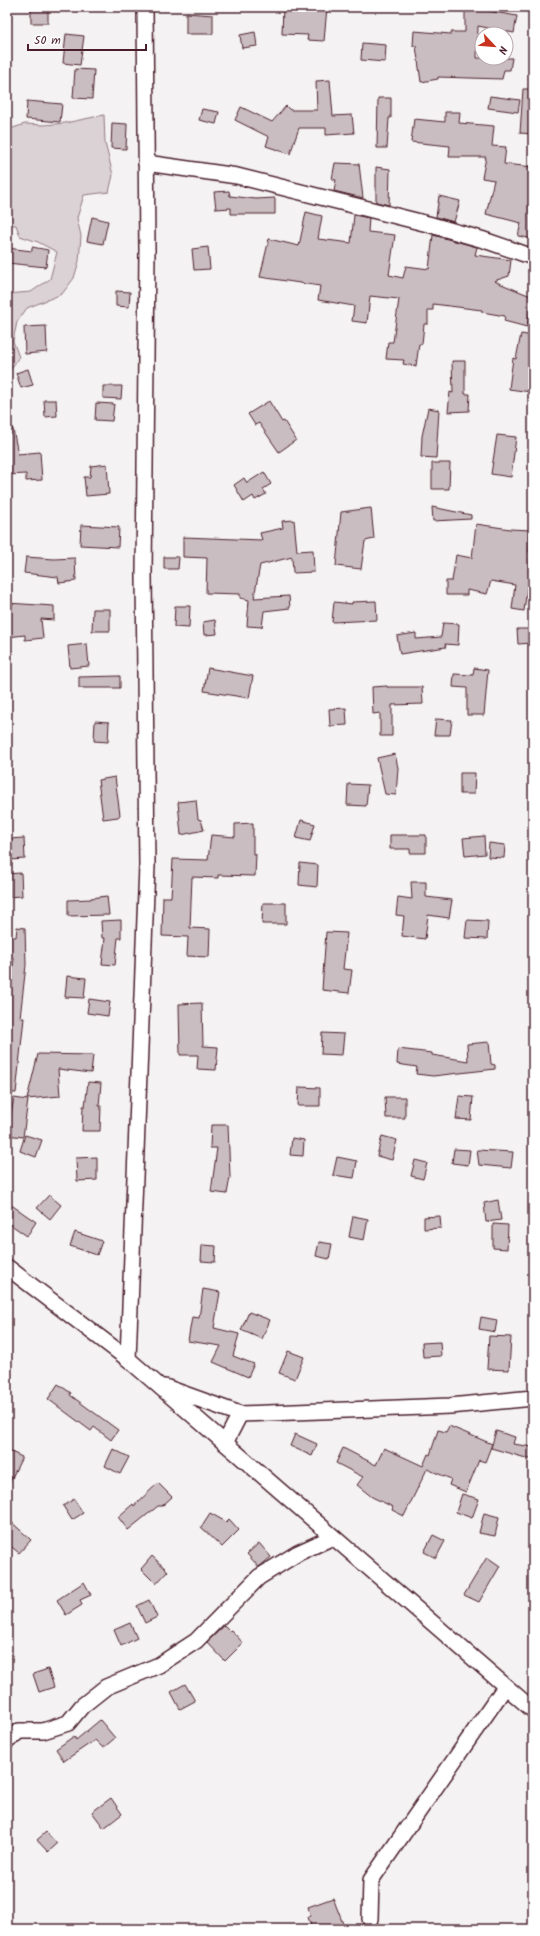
<svg xmlns="http://www.w3.org/2000/svg" width="540" height="1936" font-family="Kalam,sans-serif">
	<style>
		.green { fill: #dbd2d5; stroke: #927880 }
		.building { fill: #cabdc1; stroke: #4a1f2b }
		.lines { fill: none; stroke-linecap: round; stroke-linejoin: round }
		.street-casing { stroke: #4a1f2b; stroke-width: 18 }
		.street { stroke: #fff; stroke-width: 15 }
	</style>
	<rect width="100%" height="100%" fill="#f4f2f2"/>
	<filter id="ink" filterUnits="userSpaceOnUse"><feTurbulence type="fractalNoise" baseFrequency=".025" numOctaves="2"/><feDisplacementMap in="SourceGraphic" scale="8" xChannelSelector="R" yChannelSelector="G"/><feConvolveMatrix kernelMatrix="1 2 1 2 8 2 1 2 1" color-interpolation-filters="sRGB"/></filter>
	<g filter="url(#ink)">
		<polygon class="green" points="104,115 105,143 113,175 109,192 84,195 77,218 81,236 79,261 74,278 62,294 27,308 17,322 13,341 19,357 7,375 7,294 31,292 50,279 57,252 38,242 20,236 16,225 7,225 7,130 25,124 44,125 65,123"/>
		<g class="building">
			<rect x="31" y="7" width="17" height="16"/>
			<polygon points="283,7 327,7 324,41 307,40 308,35 282,34"/>
			<polygon points="465,7 482,7 482,10 517,16 514,33 478,26 477,58 512,58 510,70 504,70 502,79 438,77 438,79 421,82 416,46 413,46 414,31 451,34 451,32 465,32"/>
			<polygon points="186,13 213,15 213,34 186,34"/>
			<polygon points="255,32 257,46 242,48 240,35"/>
			<polygon points="66,34 84,36 80,65 63,63"/>
			<polygon points="362,43 386,45 385,62 361,60"/>
			<polygon points="75,69 94,70 92,99 73,98"/>
			<polygon points="330,80 333,116 352,115 354,133 326,135 326,128 299,128 290,154 266,146 269,137 235,120 241,107 272,122 286,106 290,110 317,110 316,81"/>
			<polygon points="523,89 533,89 533,134 520,133"/>
			<polygon points="490,96 520,100 518,112 488,108"/>
			<polygon points="378,98 391,98 391,118 389,118 387,148 377,148"/>
			<polygon points="27,101 62,104 60,122 26,119"/>
			<polygon points="202,109 219,112 216,124 199,120"/>
			<polygon points="445,112 460,112 459,123 494,126 492,146 506,147 504,164 533,167 533,239 518,236 521,223 486,214 494,180 482,178 486,157 449,157 450,146 411,142 414,119 445,122"/>
			<polygon points="112,123 127,124 126,149 111,148"/>
			<polygon points="335,163 359,164 363,198 334,191 336,180 332,179"/>
			<polygon points="376,167 390,169 389,205 376,202"/>
			<polygon points="229,191 230,196 256,199 275,198 275,214 231,214 231,208 216,209 214,192"/>
			<polygon points="439,196 460,201 454,222 436,217"/>
			<polygon points="306,212 322,216 318,239 351,243 354,215 369,218 368,232 395,235 389,275 403,278 406,266 429,269 433,235 477,247 475,255 511,260 509,276 494,281 533,297 527,327 504,321 505,316 482,312 482,310 433,304 433,310 428,310 428,324 424,324 422,344 419,344 416,366 403,364 404,360 386,359 388,342 393,342 399,299 370,296 367,323 352,321 354,306 318,300 320,286 260,277 269,239 299,246"/>
			<polygon points="92,217 108,221 103,244 87,241"/>
			<polygon points="32,247 48,250 46,267 7,263 7,248 32,251"/>
			<polygon points="208,247 210,269 194,270 192,249"/>
			<polygon points="116,291 130,292 129,307 116,306"/>
			<polygon points="46,326 47,352 25,354 24,327"/>
			<polygon points="521,334 533,336 533,348 530,361 533,361 531,392 509,389 513,358 516,359"/>
			<polygon points="452,361 465,361 465,394 470,394 469,411 448,412 450,392 453,393"/>
			<polygon points="28,369 33,385 21,388 16,373"/>
			<polygon points="103,386 122,386 121,399 103,398"/>
			<polygon points="44,400 56,400 57,416 45,417"/>
			<polygon points="269,401 282,422 284,421 296,440 279,452 259,423 255,425 248,414"/>
			<polygon points="96,403 114,404 112,421 95,420"/>
			<polygon points="428,408 439,410 436,458 421,457 422,436"/>
			<polygon points="7,429 13,429 18,454 40,452 42,480 26,481 26,474 7,475"/>
			<polygon points="497,435 516,437 511,477 491,474"/>
			<polygon points="432,463 450,463 449,489 432,489"/>
			<polygon points="107,464 109,494 86,496 84,477 90,477 91,466"/>
			<polygon points="264,472 271,484 263,489 266,494 255,500 253,496 244,502 234,485 244,478 247,483"/>
			<polygon points="432,507 471,515 471,519 433,521"/>
			<polygon points="371,508 374,539 365,541 361,569 336,566 341,512"/>
			<polygon points="294,520 297,551 313,550 314,572 293,573 292,557 260,565 254,598 289,596 290,608 264,611 262,627 247,626 249,600 240,598 240,594 206,593 207,558 183,557 183,537 262,540 260,533 283,528 282,521"/>
			<polygon points="476,524 510,529 530,530 529,552 531,552 529,572 533,572 533,589 527,588 524,611 512,609 515,585 491,581 487,594 467,590 467,595 446,595 446,581 452,581 456,555 472,558"/>
			<polygon points="81,525 119,527 118,547 80,545"/>
			<polygon points="26,557 54,559 75,558 76,581 59,583 58,577 24,573"/>
			<polygon points="164,557 179,557 178,569 164,569"/>
			<polygon points="376,601 377,620 332,622 334,602 352,604 352,602"/>
			<polygon points="7,603 54,606 54,620 41,619 43,638 25,640 25,635 7,637"/>
			<polygon points="175,606 190,606 189,628 174,627"/>
			<polygon points="93,609 110,609 110,631 92,631"/>
			<polygon points="215,620 217,634 204,635 203,622"/>
			<polygon points="443,623 459,624 458,645 445,644 446,647 400,654 397,636 416,633 416,639 441,637"/>
			<polygon points="517,629 533,629 533,643 518,644"/>
			<polygon points="87,644 89,666 70,668 68,646"/>
			<polygon points="208,668 253,676 249,698 204,691"/>
			<polygon points="474,668 488,670 484,715 467,715 467,688 453,687 454,674 473,675"/>
			<polygon points="120,676 120,688 79,688 79,677"/>
			<polygon points="387,686 387,687 422,687 423,704 392,705 392,736 380,736 380,713 373,714 372,687"/>
			<polygon points="346,708 347,725 330,726 329,709"/>
			<polygon points="436,719 452,720 450,735 434,735"/>
			<polygon points="95,721 109,722 108,742 94,741"/>
			<polygon points="395,754 398,768 396,795 385,794 377,758"/>
			<polygon points="460,773 475,773 474,794 460,794"/>
			<polygon points="115,777 120,815 118,817 103,819 98,780"/>
			<polygon points="348,784 368,785 366,806 347,805"/>
			<polygon points="196,800 198,819 201,820 204,830 181,835 178,802"/>
			<polygon points="301,820 315,824 310,841 296,838"/>
			<polygon points="253,823 253,854 256,854 255,876 218,875 218,878 192,877 190,928 210,929 209,957 187,956 188,937 162,936 163,897 171,897 173,859 208,860 211,835 235,837 235,824"/>
			<polygon points="390,835 426,835 426,853 410,853 410,849 390,849"/>
			<polygon points="484,836 485,854 465,856 463,838"/>
			<polygon points="24,838 25,859 10,860 8,839"/>
			<polygon points="489,843 505,845 504,858 488,857"/>
			<polygon points="300,863 318,865 317,887 299,885"/>
			<polygon points="21,873 22,896 7,897 7,874"/>
			<polygon points="411,882 426,882 426,897 452,900 449,918 428,915 425,939 402,936 404,916 396,915 398,897 412,899"/>
			<polygon points="107,896 109,915 68,916 68,900 91,899 91,898"/>
			<polygon points="263,903 286,903 286,924 262,924"/>
			<polygon points="121,920 121,938 118,938 115,965 102,964 105,938 102,938 101,921"/>
			<polygon points="467,920 488,921 487,939 465,938"/>
			<polygon points="17,927 25,928 26,965 20,1018 24,1018 16,1093 7,1093 7,1061 10,1031 7,1031 7,1000 9,1000 14,958 10,959 9,937 16,937"/>
			<polygon points="326,932 347,933 343,969 352,970 349,993 322,990"/>
			<polygon points="67,976 86,978 84,998 65,997"/>
			<polygon points="89,999 110,1002 108,1016 87,1013"/>
			<polygon points="202,1003 203,1046 218,1047 216,1070 197,1069 198,1055 180,1055 179,1004"/>
			<polygon points="322,1033 344,1034 342,1055 321,1054"/>
			<polygon points="489,1042 491,1064 495,1065 495,1069 433,1076 416,1074 417,1067 397,1064 398,1049 432,1053 432,1055 468,1061 467,1044"/>
			<polygon points="38,1054 93,1055 91,1073 58,1069 60,1096 27,1099"/>
			<polygon points="88,1082 101,1083 99,1106 101,1106 100,1131 82,1131 83,1106 85,1106"/>
			<polygon points="299,1087 320,1088 320,1106 298,1106"/>
			<polygon points="459,1096 473,1097 471,1120 456,1119"/>
			<polygon points="385,1097 405,1097 405,1118 386,1118"/>
			<polygon points="14,1098 28,1100 23,1137 7,1135"/>
			<polygon points="211,1125 228,1125 230,1177 227,1194 211,1192 217,1148 210,1148"/>
			<polygon points="25,1135 42,1140 36,1157 20,1151"/>
			<polygon points="382,1136 397,1140 392,1160 377,1156"/>
			<polygon points="292,1138 304,1140 303,1156 290,1155"/>
			<polygon points="454,1149 470,1150 468,1165 452,1163"/>
			<polygon points="477,1150 513,1152 511,1168 479,1165"/>
			<polygon points="97,1157 97,1180 77,1181 76,1158"/>
			<polygon points="337,1157 357,1161 354,1178 333,1175"/>
			<polygon points="415,1160 427,1163 423,1179 411,1176"/>
			<polygon points="49,1195 61,1205 50,1219 37,1208"/>
			<polygon points="498,1200 501,1220 486,1222 484,1203"/>
			<polygon points="7,1202 36,1222 27,1236 7,1222"/>
			<polygon points="353,1216 368,1219 364,1240 349,1237"/>
			<polygon points="440,1216 441,1228 424,1229 424,1217"/>
			<polygon points="493,1224 508,1225 507,1249 493,1248"/>
			<polygon points="75,1232 102,1241 97,1255 70,1246"/>
			<polygon points="319,1242 332,1244 329,1259 316,1256"/>
			<polygon points="202,1245 216,1246 215,1262 201,1261"/>
			<polygon points="203,1289 220,1292 214,1328 239,1334 233,1356 254,1364 248,1377 213,1362 221,1346 188,1341 192,1317 199,1318"/>
			<polygon points="249,1312 270,1320 262,1339 241,1330"/>
			<polygon points="481,1317 497,1320 495,1332 479,1329"/>
			<polygon points="489,1336 511,1337 509,1370 487,1369"/>
			<polygon points="440,1342 441,1356 423,1357 422,1343"/>
			<polygon points="288,1351 304,1357 295,1379 279,1373"/>
			<polygon points="58,1384 71,1393 70,1395 118,1430 111,1440 94,1427 91,1431 48,1399"/>
			<polygon points="449,1426 492,1444 485,1462 479,1460 466,1492 449,1485 451,1479 427,1469 404,1516 392,1510 393,1507 372,1497 357,1485 363,1477 336,1463 343,1448 376,1465 384,1448 423,1466 428,1454 430,1455 438,1430 446,1432"/>
			<polygon points="496,1431 515,1437 513,1444 533,1447 533,1460 491,1448"/>
			<polygon points="295,1434 317,1444 312,1456 290,1446"/>
			<polygon points="113,1449 129,1457 120,1474 105,1466"/>
			<polygon points="7,1450 22,1457 7,1488"/>
			<polygon points="158,1483 172,1497 162,1506 158,1506 128,1530 118,1517 133,1504 134,1506"/>
			<polygon points="462,1494 479,1499 472,1518 456,1512"/>
			<polygon points="74,1499 83,1513 72,1520 63,1506"/>
			<polygon points="210,1513 226,1522 229,1519 239,1530 222,1547 201,1527"/>
			<polygon points="484,1513 499,1517 495,1536 479,1533"/>
			<polygon points="7,1518 31,1540 19,1553 7,1543"/>
			<polygon points="433,1535 445,1541 436,1558 424,1552"/>
			<polygon points="259,1543 271,1557 259,1567 247,1554"/>
			<polygon points="152,1556 168,1571 156,1584 141,1569"/>
			<polygon points="487,1557 500,1566 479,1602 464,1595"/>
			<polygon points="84,1582 91,1595 80,1600 82,1605 66,1615 57,1600"/>
			<polygon points="149,1600 157,1617 145,1623 137,1606"/>
			<polygon points="130,1623 137,1638 121,1646 114,1630"/>
			<polygon points="224,1626 229,1631 231,1630 243,1643 225,1661 207,1642"/>
			<polygon points="48,1669 54,1687 39,1692 33,1674"/>
			<polygon points="185,1684 195,1701 180,1709 171,1692"/>
			<polygon points="100,1720 115,1738 103,1748 95,1740 64,1761 56,1749 74,1736 76,1740"/>
			<polygon points="111,1798 122,1814 104,1828 92,1812"/>
			<polygon points="46,1832 57,1844 48,1852 37,1840"/>
			<polygon points="333,1898 345,1929 312,1929 308,1917 311,1916 308,1907"/>
		</g>
		<g class="lines">
			<defs>
				<g id="street">
					<polyline points="146,163 237,176 428,224 484,240 533,257"/>
					<polyline points="7,1267 128,1359 533,1710"/>
					<polyline points="128,1359 147,866 144,575 147,250 145,7"/>
					<polyline points="165,1387 240,1414 450,1406 533,1398"/>
					<polyline points="225,1443 240,1414"/>
					<polyline points="7,1741 19,1731 43,1731 68,1723 82,1706 106,1687 159,1665 196,1641 259,1577 298,1553 333,1537"/>
					<polyline points="370,1919 371,1880 505,1687"/>
				</g>
			</defs>
			<use href="#street" class="street-casing"/>
			<use href="#street" class="street"/>
		</g>
	</g>
	<rect width="540" height="1936" fill="none" stroke="#fff" stroke-width="24"/>
	<rect x="12" y="12" width="516" height="1912" fill="none" stroke="#4a1f2b" stroke-width="1.5" filter="url(#ink)"/>
	<g transform="translate(494 46) rotate(116)"><circle r="19" fill="#ffffff" stroke="#b7a5aa"/>
	<path d="M0-3L7 15L0 10L-7 15Z" fill="#c8321e"/>
	<text y="-6" font-size="11" font-weight="bold" text-anchor="middle" fill="#4a1f2b">N</text>
	</g>
	<path d="M28 44v6h118v-6" fill="none" stroke="#4a1f2b" stroke-width="2"/>
	<text x="34" y="44" font-size="12" fill="#4a1f2b" stroke="#ffffff" stroke-width="3" paint-order="stroke">50 m</text>
</svg>
